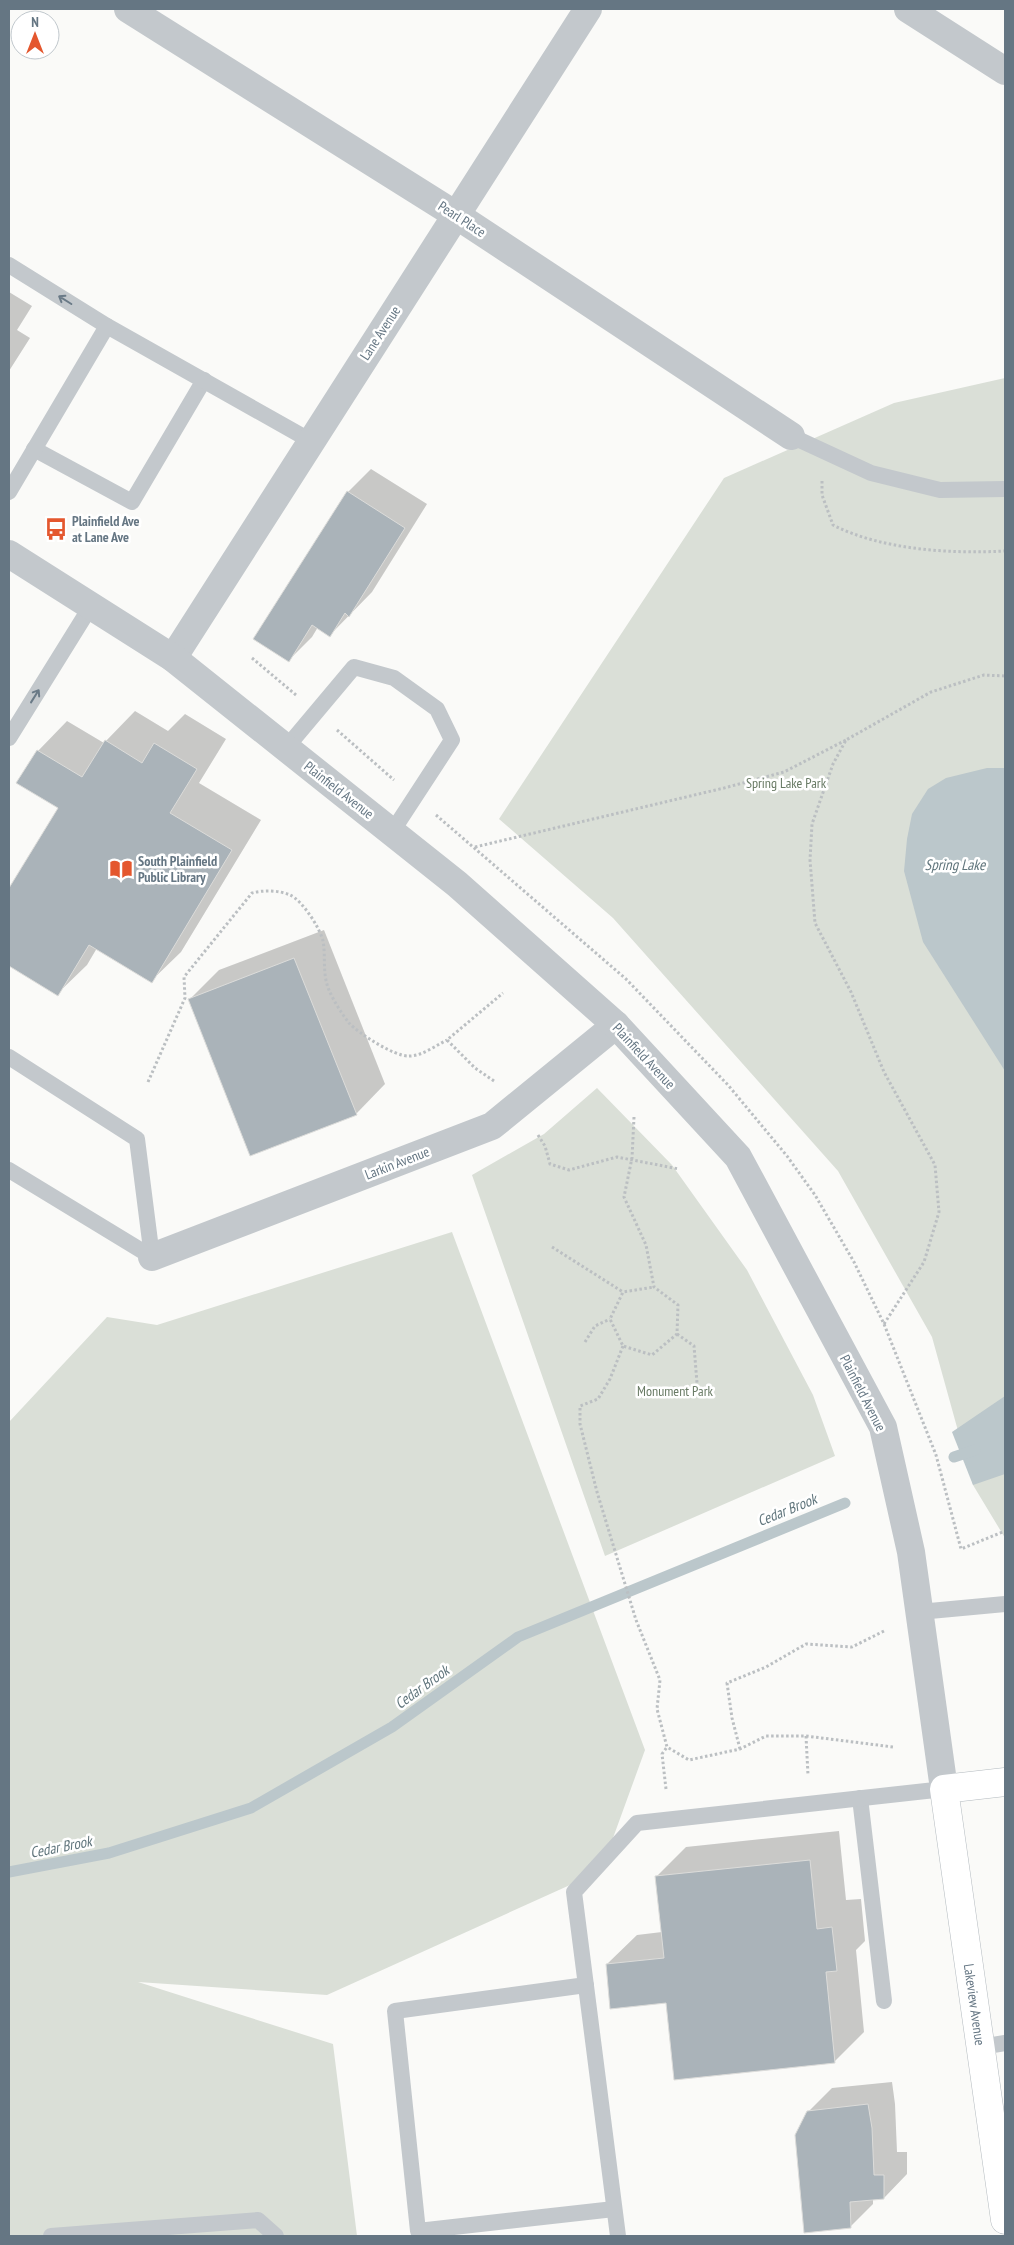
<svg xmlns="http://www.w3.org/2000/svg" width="1014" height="2245" font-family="'PT Sans Narrow',sans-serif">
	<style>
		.green { fill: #dadfd7 }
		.water { fill: #bbc7cb }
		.shadow { fill: #0003 }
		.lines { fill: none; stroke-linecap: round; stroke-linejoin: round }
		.stream { stroke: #bbc7cb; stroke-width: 11 }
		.building { fill: #aab3b9; stroke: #dcdcda }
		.secondary-casing { stroke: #b3babf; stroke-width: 29 }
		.path { stroke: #bbbfc2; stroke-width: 3; stroke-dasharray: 2.5 2.5; stroke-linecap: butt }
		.service { stroke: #c3c8cc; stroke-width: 16 }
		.minor { stroke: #c3c8cc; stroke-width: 28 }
		.tertiary { stroke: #c3c8cc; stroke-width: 28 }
		.secondary { stroke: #fff; stroke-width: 28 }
		.oneway { stroke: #6a7a87 }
		.labels { text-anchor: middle; stroke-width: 5; stroke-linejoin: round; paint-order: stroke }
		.street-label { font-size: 14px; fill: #657683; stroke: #fff }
		.poi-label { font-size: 14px; font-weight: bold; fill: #657683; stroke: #fff; text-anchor: start }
		.park-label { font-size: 14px; fill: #687a64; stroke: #fff }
		.water-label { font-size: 15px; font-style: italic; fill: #60757c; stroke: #fff }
	</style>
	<rect width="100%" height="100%" fill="#fafaf8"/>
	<g class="green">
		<polygon points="1005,378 1005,1538 973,1485 932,1337 838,1171 613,918 499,819 724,478 894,403"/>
		<polygon points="597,1088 672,1165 747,1270 813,1395 835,1456 605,1556 472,1175 544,1134"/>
		<polygon points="452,1232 645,1750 601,1871 327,1995 138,1982 333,2044 357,2236 9,2236 9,1422 107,1317 157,1325"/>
	</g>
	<g class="water">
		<polygon points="987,768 1005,768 1005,1071 923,942 904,871 907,839 912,814 928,789 946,778"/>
		<polygon points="1005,1396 1005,1474 973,1485 952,1432"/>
	</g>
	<g class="shadow">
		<polygon points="9,292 32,306 17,330 30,338 9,371"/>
		<polygon points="371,469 427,504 372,592 330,635 318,627 312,637 289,660 348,492"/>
		<polygon points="135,711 168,731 185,714 226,739 199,783 261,820 181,952 151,981 97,948 87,965 57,994 9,965 9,891 59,808 38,751 67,721 104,743"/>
		<polygon points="324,930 385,1084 356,1114 189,1000 219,970"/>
		<polygon points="839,1831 846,1900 861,1899 865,1941 856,1950 864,2032 835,2061 667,2001 607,1964 637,1935 662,1932 656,1877 686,1847"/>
		<polygon points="892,2082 895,2104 897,2152 907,2152 907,2174 884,2198 873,2199 873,2204 850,2227 808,2112 832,2088"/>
	</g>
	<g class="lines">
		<g class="stream">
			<polyline points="954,1457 975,1450"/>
			<polyline points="9,1872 109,1853 251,1808 392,1727 518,1637 845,1503"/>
		</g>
	</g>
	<g class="building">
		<polygon points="347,491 405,528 349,617 345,613 330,637 312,625 289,662 253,639"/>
		<polygon points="105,740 142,763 154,743 197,769 170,813 232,850 152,983 89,945 58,996 9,966 9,888 58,808 16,783 37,750 82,777"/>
		<polygon points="294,958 357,1115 250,1156 188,999"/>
		<polygon points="810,1860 817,1929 832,1927 837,1971 826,1972 835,2063 674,2080 666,2003 610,2009 606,1964 664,1958 655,1876"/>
		<polygon points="868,2104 872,2128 874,2175 884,2175 884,2199 850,2202 851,2228 804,2233 795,2135 807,2111"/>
	</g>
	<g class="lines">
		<defs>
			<g id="secondary">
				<path id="s1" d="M1005,1782l-61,7 61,431"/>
			</g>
		</defs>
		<use href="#secondary" class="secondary-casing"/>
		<g class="path">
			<path d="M822,481v14l11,30c49,25 118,29 172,26"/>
			<polyline points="252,658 296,695"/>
			<polyline points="337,730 394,780"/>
			<polyline points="436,815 626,979 728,1085 787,1156 815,1195 854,1262 884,1324 936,1455 961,1549 1005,1531"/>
			<polyline points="475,847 724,788 784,772 846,740"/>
			<polyline points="494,1081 475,1068 447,1040 503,993"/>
			<path d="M148,1082l37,-84 -1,-21 68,-84c11,-3 27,-3 38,2 12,5 30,33 33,46 3,16 -1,33 6,49 4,10 13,24 20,33 9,10 46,34 60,33 13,0 26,-10 38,-16"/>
			<polyline points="634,1117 632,1158 624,1197 646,1245 654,1287 678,1305 677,1334 652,1355 623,1346 610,1319 623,1292 654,1287"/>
			<polyline points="538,1135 545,1146 550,1164 569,1170 617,1157 679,1169"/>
			<polyline points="552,1247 623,1292"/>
			<polyline points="884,1324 924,1262 939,1212 935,1165 884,1072 851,992 815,923 810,860 812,824 833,764 846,740 931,692 984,675 1005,676"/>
			<polyline points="677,1334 694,1346 697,1383"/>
			<polyline points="585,1342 595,1326 610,1319"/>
			<polyline points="623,1346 610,1379 598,1399 580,1406 580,1424 597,1492 636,1620 660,1680 657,1709 667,1747 689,1760 740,1749 766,1736 806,1736 893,1747"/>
			<polyline points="806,1736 808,1775"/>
			<polyline points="740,1749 732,1718 727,1683 766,1667 806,1644 852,1647 884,1631"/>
			<polyline points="666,1789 662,1754 667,1747"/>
		</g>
		<g class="service">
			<polyline points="9,265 107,326"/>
			<polyline points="791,436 871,473 940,490 1005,489"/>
			<polyline points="34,449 132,502 204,380"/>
			<polyline points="9,492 107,326 311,441"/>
			<polyline points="9,738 91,606"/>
			<polyline points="286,748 354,667 394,678 437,709 452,740 392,832"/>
			<polyline points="9,1057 137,1139 152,1257 9,1170"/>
			<polyline points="919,1612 1005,1604"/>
			<polyline points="860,1798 884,2001"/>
			<polyline points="586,1985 395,2011 418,2231 614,2209"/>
			<polyline points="981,2047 1005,2043"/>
			<polyline points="51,2236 258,2220 276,2236"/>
			<polyline points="618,2236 574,1892 637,1823 944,1789"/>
		</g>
		<g class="minor">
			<polyline points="128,9 456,215 791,436"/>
			<polyline points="908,9 1005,71"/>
			<polyline points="173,658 588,9"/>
			<polyline points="152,1257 492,1126 616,1025"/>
		</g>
		<polyline class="tertiary" points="9,554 173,658 457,884 616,1025 738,1157 883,1427 911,1552 944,1789"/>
		<use href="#secondary" class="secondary"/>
	</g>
	<defs><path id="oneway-shaft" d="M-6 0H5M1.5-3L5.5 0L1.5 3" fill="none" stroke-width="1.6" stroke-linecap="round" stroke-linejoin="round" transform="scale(1.25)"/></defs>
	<g class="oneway">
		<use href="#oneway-shaft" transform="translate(65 300) rotate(-148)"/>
		<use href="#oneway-shaft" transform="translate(35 696) rotate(-58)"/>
	</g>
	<defs>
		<symbol id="bus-bare" viewBox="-9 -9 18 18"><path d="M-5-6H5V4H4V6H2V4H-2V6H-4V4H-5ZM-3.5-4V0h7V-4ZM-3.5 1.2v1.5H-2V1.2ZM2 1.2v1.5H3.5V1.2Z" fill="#e4572e" stroke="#fff" stroke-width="2.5" paint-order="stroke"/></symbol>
		<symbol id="library-bare" viewBox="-9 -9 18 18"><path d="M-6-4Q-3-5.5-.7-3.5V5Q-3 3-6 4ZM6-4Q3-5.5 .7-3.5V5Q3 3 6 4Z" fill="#e4572e" stroke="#fff" stroke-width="2.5" paint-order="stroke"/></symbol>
	</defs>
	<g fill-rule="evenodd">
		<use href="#bus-bare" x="40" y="513" width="32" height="32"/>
		<use href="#library-bare" x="105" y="853" width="32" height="32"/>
	</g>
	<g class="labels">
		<g class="street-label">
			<text transform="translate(462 219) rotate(33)" y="5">Pearl Place</text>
			<text transform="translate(380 333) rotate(-57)" y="5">Lane Avenue</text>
			<text transform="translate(339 790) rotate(38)" y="5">Plainfield Avenue</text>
			<text transform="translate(644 1056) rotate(47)" y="5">Plainfield Avenue</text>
			<text transform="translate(397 1163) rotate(-21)" y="5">Larkin Avenue</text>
			<text transform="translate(863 1393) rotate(63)" y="5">Plainfield Avenue</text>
			<text dy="5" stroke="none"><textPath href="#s1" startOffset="279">Lakeview Avenue</textPath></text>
		</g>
		<g class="poi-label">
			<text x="72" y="526">Plainfield Ave<tspan x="72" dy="16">at Lane Ave</tspan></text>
			<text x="138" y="866">South Plainfield<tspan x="138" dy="16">Public Library</tspan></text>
		</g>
		<g class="park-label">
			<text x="786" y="788">Spring Lake Park</text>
			<text x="675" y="1396">Monument Park</text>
		</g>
		<g class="water-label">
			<text x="955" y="870">Spring Lake</text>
			<text transform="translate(787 1510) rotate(-22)" y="5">Cedar Brook</text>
			<text transform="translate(422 1687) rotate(-36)" y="5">Cedar Brook</text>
			<text transform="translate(61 1847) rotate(-11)" y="5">Cedar Brook</text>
		</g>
	</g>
	<rect width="1014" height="2245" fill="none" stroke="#657683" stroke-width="20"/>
	<g transform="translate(35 35)"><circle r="24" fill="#ffffff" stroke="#c1c8cd"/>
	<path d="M0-4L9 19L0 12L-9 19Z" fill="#e4572e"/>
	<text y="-8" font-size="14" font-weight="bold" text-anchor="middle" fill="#657683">N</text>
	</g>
</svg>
